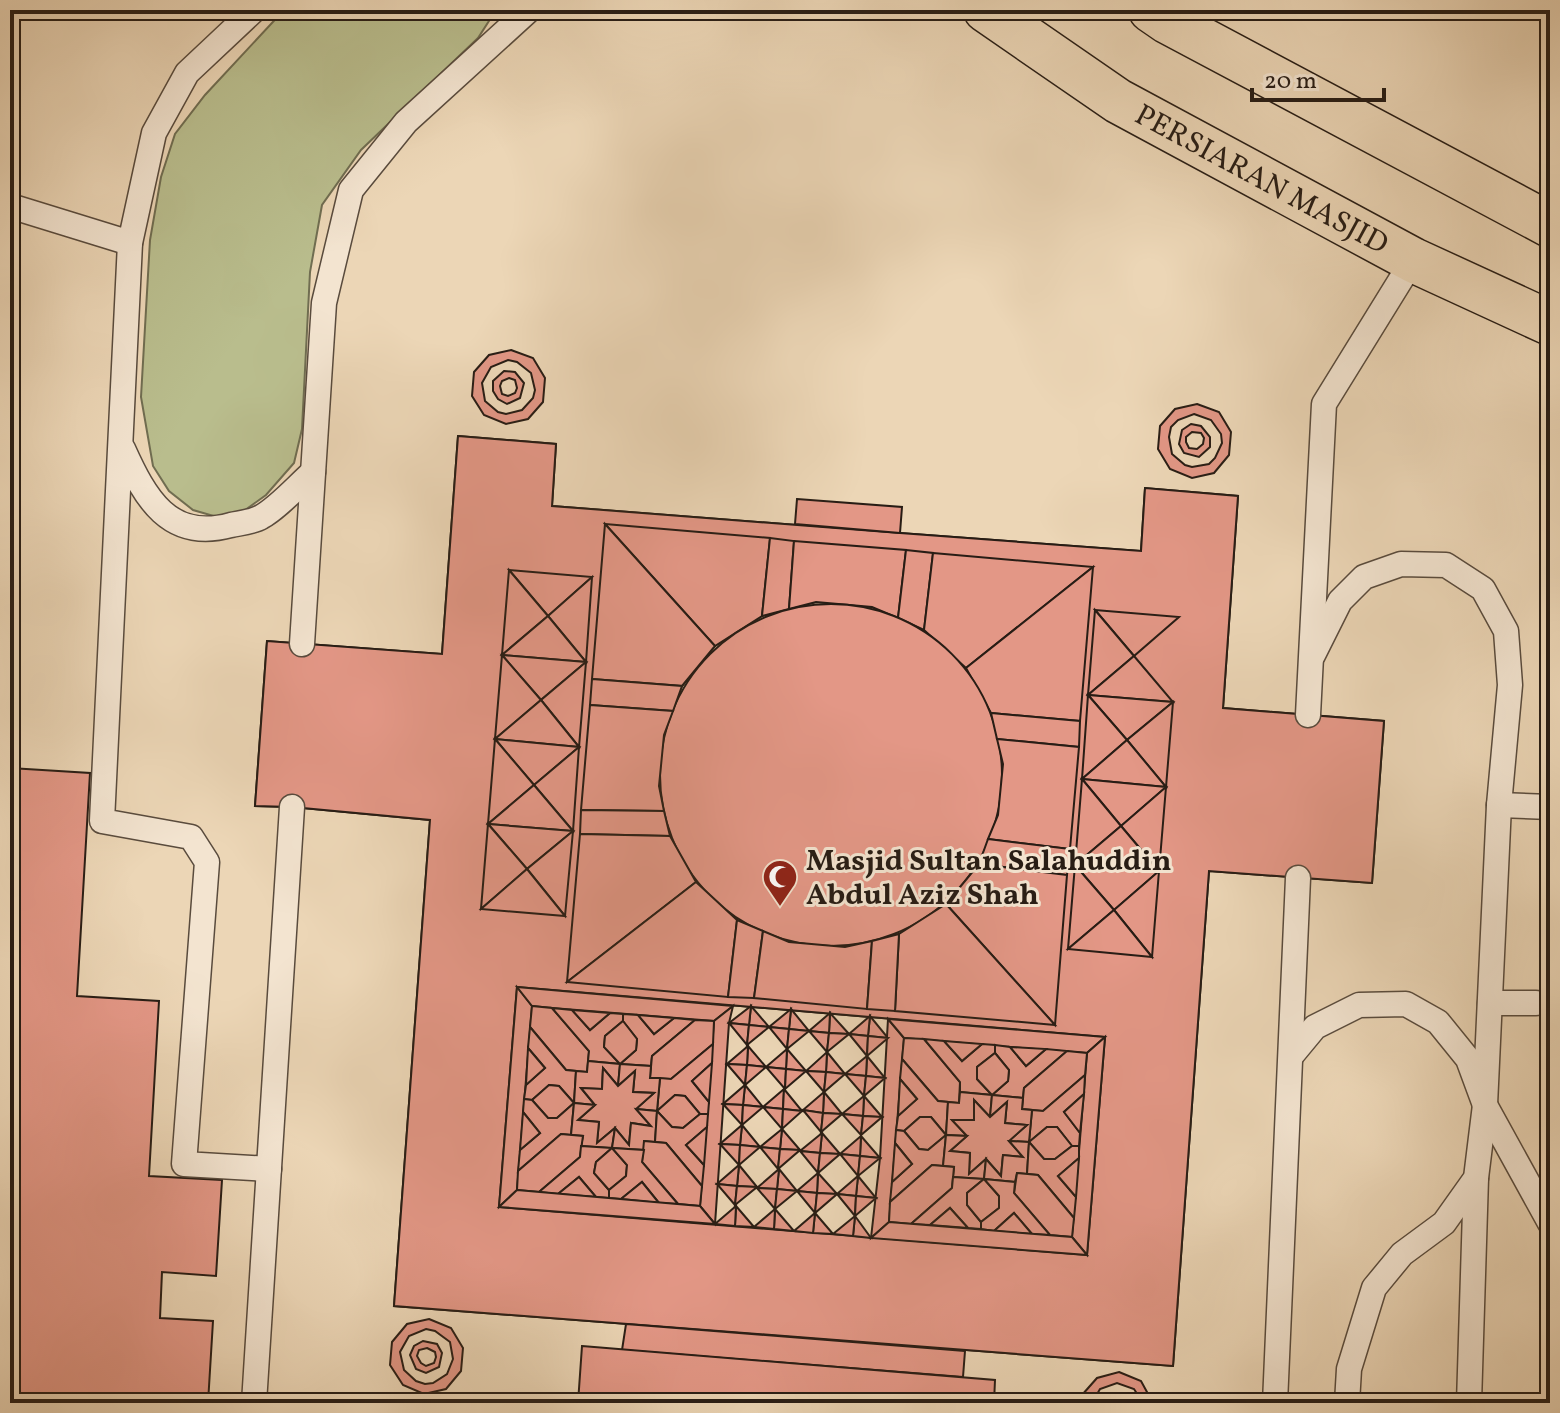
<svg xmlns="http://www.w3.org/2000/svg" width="1560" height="1413" font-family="Vollkorn,serif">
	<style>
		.green { fill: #b9bd8d; stroke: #706d51; stroke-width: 2 }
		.building { fill: #e39786; stroke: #281d15; stroke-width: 2; fill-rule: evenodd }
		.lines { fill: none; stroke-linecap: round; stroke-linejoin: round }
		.service-casing { stroke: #594b3d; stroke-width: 27 }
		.primary-casing { stroke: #281d15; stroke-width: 47 }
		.service { stroke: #f3e4d0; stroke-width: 24 }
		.primary { stroke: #ecd6b6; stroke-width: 44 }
		.labels { text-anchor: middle; stroke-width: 6; stroke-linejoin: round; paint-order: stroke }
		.street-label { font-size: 30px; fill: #281d15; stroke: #f3e4d0 }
		.poi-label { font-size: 30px; font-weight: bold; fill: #281d15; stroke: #f3e4d0; text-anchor: start }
	</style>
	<rect width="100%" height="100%" fill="#ecd6b6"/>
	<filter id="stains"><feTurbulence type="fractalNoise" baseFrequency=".0025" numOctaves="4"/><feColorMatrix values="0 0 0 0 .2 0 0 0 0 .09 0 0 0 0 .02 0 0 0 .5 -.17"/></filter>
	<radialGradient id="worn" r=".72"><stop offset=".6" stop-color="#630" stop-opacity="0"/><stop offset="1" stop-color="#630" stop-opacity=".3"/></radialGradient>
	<polygon class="green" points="284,10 496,10 478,38 361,150 322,205 310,272 302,429 294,463 266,495 241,513 217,517 193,510 169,491 153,466 141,397 150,240 161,177 175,134 205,95"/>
	<g class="building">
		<path d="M511,350l22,8 12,20 -2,24 -15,17 -22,5 -22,-9 -12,-19 2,-24 15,-17zM508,360l9,2 14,11 4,17 -2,8 -11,12 -16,4 -8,-2 -13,-11 -3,-18 9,-16z"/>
		<path d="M504,371l11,1 9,11 -4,15 -13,6 -9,-5 -5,-8v-10zM509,378l6,2 2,8 -2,5 -7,3 -6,-2 -2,-8 2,-5z"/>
		<path d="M1197,404l22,8 12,20 -2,23 -15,18 -22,5 -22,-9 -12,-20 2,-23 15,-17zM1194,414l17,6 10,14 1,9 -7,15 -6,6 -17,3 -7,-2 -13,-11 -3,-17 2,-10 7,-7z"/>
		<path d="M1191,424l10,2 9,11v10l-11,10 -15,-4 -5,-9 3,-14zM1192,432l9,1 3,5 -1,6 -6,5 -8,-1 -3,-6v-5z"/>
		<path d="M458,436l98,8 -4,62 348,27 241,18 4,-63 93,8 -15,212 161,13 -12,162 -163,-12 -36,495 -779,-60 36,-486 -138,-13 -37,-1 12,-165 175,13zM605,524l488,43 -38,458 -488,-43zM509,570l83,7 -27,339 -84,-7zM1095,610l84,7 -27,340 -84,-8zM517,987l588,50 -18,218 -588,-48z"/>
		<path d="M458,436l98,8 -4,62 348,27 241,18 4,-63 93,8 -15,212 161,13 -12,162 -163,-12 -36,495 -779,-60 36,-486 -138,-13 -37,-1 12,-165 175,13zM816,602l56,5 52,23 42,38 25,45 12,51 -5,51 -19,49 -33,40 -47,30 -54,13 -56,-5 -52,-22 -41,-38 -26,-46 -11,-50 5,-51 18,-49 33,-40 47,-30zM517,987l588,50 -18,218 -588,-48z"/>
		<polygon points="797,499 902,507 900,533 795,524"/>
		<polygon points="605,524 770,538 762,616 715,646"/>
		<polygon points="605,524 715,646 682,686 592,679"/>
		<polygon points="770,538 794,541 789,609 762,616"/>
		<polygon points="794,541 906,550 898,618 872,607 816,602 789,609"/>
		<polygon points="906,550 933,553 924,630 898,618"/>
		<polygon points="933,553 1093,567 966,668 924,630"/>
		<polygon points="1093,567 1080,721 991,713 966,668"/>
		<polygon points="509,570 592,577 548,616"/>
		<polygon points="509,570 548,616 502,655"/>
		<polygon points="592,577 586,662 548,616"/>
		<circle cx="831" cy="775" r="171"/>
		<polygon points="1095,610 1179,617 1134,656"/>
		<polygon points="1095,610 1134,656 1088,695"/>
		<polygon points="548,616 586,662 502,655"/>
		<polygon points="502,655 586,662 541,700"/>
		<polygon points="502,655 541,700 495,739"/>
		<polygon points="1134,656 1173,702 1088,695"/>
		<polygon points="586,662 579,747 541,700"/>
		<polygon points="592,679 682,686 673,711 590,705"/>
		<polygon points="1088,695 1173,702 1127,740"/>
		<polygon points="1088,695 1127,740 1082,779"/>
		<polygon points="541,700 579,747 495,739"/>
		<polygon points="1173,702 1166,787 1127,740"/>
		<polygon points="590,705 673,711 664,735 659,786 664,811 581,810"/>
		<polygon points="991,713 1080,721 1079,747 997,739"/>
		<polygon points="495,739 579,747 534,785"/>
		<polygon points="495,739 534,785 488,824"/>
		<polygon points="997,739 1079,747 1070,849 988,839 998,815 1003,764"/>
		<polygon points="1127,740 1166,787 1082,779"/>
		<polygon points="579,747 573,831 534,785"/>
		<polygon points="10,768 90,773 77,996 159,1001 149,1176 222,1180 216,1276 162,1272 160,1318 213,1321 208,1403 10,1401"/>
		<polygon points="1082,779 1166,787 1121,826"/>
		<polygon points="1082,779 1121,826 1075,865"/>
		<polygon points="534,785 573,831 488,824"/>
		<polygon points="1166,787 1159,871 1121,826"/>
		<polygon points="581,810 664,811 670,836 580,834"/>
		<polygon points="488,824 573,831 527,869"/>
		<polygon points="488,824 527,869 481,909"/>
		<polygon points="1121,826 1159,871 1075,865"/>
		<polygon points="573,831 565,916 527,869"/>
		<polygon points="580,834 670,836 696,882 567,982"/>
		<polygon points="988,839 1070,849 1067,875 979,864"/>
		<polygon points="979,864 1067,875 1055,1025 946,904"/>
		<polygon points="1075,865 1159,871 1114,910"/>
		<polygon points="1075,865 1114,910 1068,949"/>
		<polygon points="527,869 565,916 481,909"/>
		<polygon points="1159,871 1152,957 1114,910"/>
		<polygon points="696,882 737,920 728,997 567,982"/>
		<polygon points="946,904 1055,1025 895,1011 899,934"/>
		<polygon points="1114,910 1152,957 1068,949"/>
		<polygon points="737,920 763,931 754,998 728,997"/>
		<polygon points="763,931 789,942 845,947 872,941 867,1009 754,998"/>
		<polygon points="899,934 895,1011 867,1009 872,941"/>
		<polygon points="517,987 532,1006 517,1190 499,1207"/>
		<polygon points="517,987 733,1006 714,1021 552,1008 532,1006"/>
		<polygon points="532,1006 552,1008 589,1051 587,1072 566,1070 530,1027"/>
		<polygon points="733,1006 729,1023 715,1224 700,1206 714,1021"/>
		<polygon points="751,1006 769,1027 749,1025"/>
		<polygon points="751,1006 749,1025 729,1023"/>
		<polygon points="552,1008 572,1010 590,1030 610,1013 623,1014 623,1021 605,1036 604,1047 620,1064 588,1061 589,1051"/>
		<polygon points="791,1009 809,1031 789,1029"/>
		<polygon points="791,1009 789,1029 769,1027"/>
		<polygon points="572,1010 610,1013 590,1030"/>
		<polygon points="830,1013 849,1034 829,1033"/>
		<polygon points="830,1013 829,1033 809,1031"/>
		<polygon points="623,1014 638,1015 654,1034 674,1018 695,1020 652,1056 651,1066 620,1064 636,1050 637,1039 623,1021"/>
		<polygon points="638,1015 674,1018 654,1034"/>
		<polygon points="870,1016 888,1038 868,1036"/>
		<polygon points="870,1016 868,1036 849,1034"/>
		<polygon points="888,1019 904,1038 889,1222 871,1238 880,1158"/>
		<polygon points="888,1019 1105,1037 1087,1053 1010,1047 904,1038"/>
		<polygon points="695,1020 714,1021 713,1044 671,1079 650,1078 652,1056"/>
		<polygon points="623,1021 637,1039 636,1050 620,1064 604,1047 605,1036"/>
		<polygon points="729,1023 749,1025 747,1045"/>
		<polygon points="749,1025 769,1027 747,1045"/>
		<polygon points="530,1027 566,1070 576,1071 574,1103 559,1086 549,1085 532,1100 524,1099 526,1085 545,1068 528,1048"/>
		<polygon points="769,1027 789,1029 787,1049"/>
		<polygon points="789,1029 809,1031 787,1049"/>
		<polygon points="809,1031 829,1033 827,1052"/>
		<polygon points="829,1033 849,1034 827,1052"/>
		<polygon points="849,1034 868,1036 867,1056"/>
		<polygon points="868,1036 888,1038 867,1056"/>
		<polygon points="1105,1037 1087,1255 1072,1237 1087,1053"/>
		<polygon points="904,1038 924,1039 960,1082 959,1103 938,1101 902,1059"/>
		<polygon points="924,1039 944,1041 962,1061 982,1044 995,1045 995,1053 977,1067 977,1079 992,1095 960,1092 960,1082"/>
		<polygon points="944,1041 982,1044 962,1061"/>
		<polygon points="713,1044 712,1063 692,1081 709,1102 708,1114 700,1114 685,1096 675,1095 657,1111 660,1078 671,1079"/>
		<polygon points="995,1045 1010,1047 1026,1066 1046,1049 1067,1051 1024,1088 1023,1098 992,1095 1008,1081 1009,1070 995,1053"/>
		<polygon points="748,1046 766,1067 747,1065"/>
		<polygon points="748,1046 747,1065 727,1064"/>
		<polygon points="1010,1047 1046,1049 1026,1066"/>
		<polygon points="528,1048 545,1068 526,1085"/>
		<polygon points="787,1049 806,1071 786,1069"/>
		<polygon points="787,1049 786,1069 766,1067"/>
		<polygon points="1067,1051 1087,1053 1085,1075 1043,1111 1022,1109 1024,1088"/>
		<polygon points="827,1052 845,1074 826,1072"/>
		<polygon points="827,1052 826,1072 806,1071"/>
		<polygon points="995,1053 1009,1070 1008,1081 992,1095 977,1079 977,1067"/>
		<polygon points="867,1056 885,1078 866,1076"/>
		<polygon points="867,1056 866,1076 845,1074"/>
		<polygon points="902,1059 938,1101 948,1102 946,1135 931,1117 920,1117 904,1131 896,1130 898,1116 917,1099 900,1079"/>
		<polygon points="588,1061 620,1064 618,1086 603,1068 602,1089 581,1088 595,1105 574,1103 576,1071 587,1072"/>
		<polygon points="712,1063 709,1102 692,1081"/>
		<polygon points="620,1064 651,1066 650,1078 660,1078 657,1111 636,1109 654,1093 633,1092 635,1071 618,1086"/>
		<polygon points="727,1064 747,1065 745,1085"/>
		<polygon points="747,1065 766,1067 745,1085"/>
		<polygon points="766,1067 786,1069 785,1089"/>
		<polygon points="603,1068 618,1086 635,1071 633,1092 654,1093 636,1109 651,1126 631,1123 629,1145 615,1128 597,1143 599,1122 578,1120 595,1105 581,1088 602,1089"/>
		<polygon points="786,1069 806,1071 785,1089"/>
		<polygon points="806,1071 826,1072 824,1092"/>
		<polygon points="826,1072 845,1074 824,1092"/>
		<polygon points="845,1074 866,1076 864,1096"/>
		<polygon points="1085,1075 1084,1094 1064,1112 1080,1133 1079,1146 1072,1146 1057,1127 1047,1127 1029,1142 1032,1110 1043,1111"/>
		<polygon points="866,1076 885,1078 864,1096"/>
		<polygon points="900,1079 917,1099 898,1116"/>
		<polygon points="549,1085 559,1086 574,1103 557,1118 548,1118 532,1100"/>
		<polygon points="745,1085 763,1107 743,1105"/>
		<polygon points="745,1085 743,1105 723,1104"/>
		<polygon points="784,1089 783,1109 763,1107"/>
		<polygon points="784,1089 802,1111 783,1109"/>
		<polygon points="824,1092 842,1114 823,1113"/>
		<polygon points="824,1092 823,1113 803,1110"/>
		<polygon points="960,1092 992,1095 990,1117 974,1100 974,1120 952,1120 967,1136 946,1135 948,1102 959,1103"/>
		<polygon points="1084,1094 1080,1133 1064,1112"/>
		<polygon points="675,1095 685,1096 700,1114 683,1128 672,1127 657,1111"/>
		<polygon points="992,1095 1023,1098 1022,1109 1032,1110 1029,1142 1009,1141 1027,1125 1005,1123 1007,1102 990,1117"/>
		<polygon points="864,1096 882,1117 863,1116"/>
		<polygon points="864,1096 863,1116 842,1114"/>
		<polygon points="524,1099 532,1100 548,1118 557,1118 574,1103 571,1135 561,1134 518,1171 520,1150 540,1133 523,1112"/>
		<polygon points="974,1100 990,1117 1007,1102 1005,1123 1027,1125 1009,1141 1023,1157 1003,1155 1001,1176 986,1159 969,1174 970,1153 950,1151 967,1136 952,1120 974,1120"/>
		<polygon points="574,1103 595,1105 578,1120 599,1122 597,1143 615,1128 612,1148 581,1146 583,1136 571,1135"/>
		<polygon points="723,1104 743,1105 742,1125"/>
		<polygon points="743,1105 763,1107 742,1125"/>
		<polygon points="763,1107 783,1109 782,1129"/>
		<polygon points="636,1109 657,1111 655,1142 644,1141 644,1150 612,1148 615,1128 629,1145 631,1123 651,1126"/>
		<polygon points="783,1109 802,1111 782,1129"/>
		<polygon points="803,1110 823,1113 821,1132"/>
		<polygon points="657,1111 672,1127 683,1128 700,1114 708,1114 707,1127 686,1145 704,1165 702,1186 666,1143 655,1142"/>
		<polygon points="523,1112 540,1133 520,1150"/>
		<polygon points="823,1113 842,1114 821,1132"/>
		<polygon points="842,1114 863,1116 861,1135"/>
		<polygon points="863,1116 882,1117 861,1135"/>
		<polygon points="920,1117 931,1117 946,1135 928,1150 919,1149 904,1131"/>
		<polygon points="742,1125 760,1147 740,1145"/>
		<polygon points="742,1125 740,1145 720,1144"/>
		<polygon points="707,1127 704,1165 686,1145"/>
		<polygon points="1047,1127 1057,1127 1072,1146 1055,1159 1044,1159 1029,1142"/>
		<polygon points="782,1129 800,1150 780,1149"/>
		<polygon points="782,1129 780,1149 760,1147"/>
		<polygon points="896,1130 904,1131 919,1149 928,1150 946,1135 943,1166 932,1165 890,1202 892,1182 912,1164 895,1143"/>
		<polygon points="822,1133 840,1154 820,1153"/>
		<polygon points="822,1133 820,1153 800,1151"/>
		<polygon points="561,1134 583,1136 580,1157 539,1192 517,1190 518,1171"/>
		<polygon points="946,1135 967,1136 950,1151 970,1153 969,1174 986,1159 984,1179 953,1177 954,1167 943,1166"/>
		<polygon points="861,1136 880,1158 860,1156"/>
		<polygon points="861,1136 860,1156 840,1154"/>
		<polygon points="644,1141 666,1143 702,1186 700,1206 678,1204 642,1162"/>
		<polygon points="1009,1141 1029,1142 1027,1174 1017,1173 1015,1182 984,1179 986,1159 1001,1176 1003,1155 1023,1157"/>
		<polygon points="1029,1142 1044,1159 1055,1159 1072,1146 1079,1146 1079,1158 1058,1176 1076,1197 1074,1218 1038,1175 1027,1174"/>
		<polygon points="895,1143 912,1164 892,1182"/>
		<polygon points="720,1144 740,1145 739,1165"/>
		<polygon points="740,1145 760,1147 739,1165"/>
		<polygon points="581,1146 612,1148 596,1162 594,1173 609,1190 609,1198 596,1197 579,1177 558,1194 539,1192 580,1157"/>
		<polygon points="760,1147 780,1149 778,1169"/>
		<polygon points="612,1148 627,1165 626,1176 609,1190 594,1173 596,1162"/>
		<polygon points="612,1148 644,1150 642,1162 678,1204 659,1203 642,1182 621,1199 609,1198 609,1190 626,1176 627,1165"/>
		<polygon points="780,1149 800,1150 778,1169"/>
		<polygon points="800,1151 820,1153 818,1173"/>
		<polygon points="820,1153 840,1154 818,1173"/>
		<polygon points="840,1154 860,1156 858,1176"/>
		<polygon points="860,1156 880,1158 858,1176"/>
		<polygon points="1079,1158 1076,1197 1058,1176"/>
		<polygon points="739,1165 757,1187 737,1186"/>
		<polygon points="739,1165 737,1186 717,1184"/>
		<polygon points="932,1165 954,1167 952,1188 911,1224 889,1222 890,1202"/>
		<polygon points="779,1169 797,1191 777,1189"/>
		<polygon points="779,1169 777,1189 757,1188"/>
		<polygon points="818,1173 837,1194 817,1193"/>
		<polygon points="818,1173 817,1193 797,1191"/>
		<polygon points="1017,1173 1038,1175 1074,1218 1072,1237 1050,1235 1014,1193"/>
		<polygon points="858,1176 876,1198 856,1196"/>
		<polygon points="858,1176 856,1196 837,1194"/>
		<polygon points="579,1177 596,1197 558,1194"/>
		<polygon points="953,1177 984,1179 967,1193 967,1205 981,1222 981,1229 968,1228 950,1208 930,1225 911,1224 952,1188"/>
		<polygon points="984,1179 999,1196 999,1208 981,1222 967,1205 967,1193"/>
		<polygon points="984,1179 1015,1182 1014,1193 1050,1235 1032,1234 1014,1213 994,1231 981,1229 981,1222 999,1208 999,1196"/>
		<polygon points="642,1182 659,1203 621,1199"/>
		<polygon points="717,1184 737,1186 735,1205"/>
		<polygon points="737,1186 757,1187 735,1205"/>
		<polygon points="757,1188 777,1189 775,1209"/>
		<polygon points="777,1189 797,1191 775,1209"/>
		<polygon points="517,1190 700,1206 715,1224 499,1207"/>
		<polygon points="797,1191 817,1193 815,1213"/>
		<polygon points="817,1193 837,1194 815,1213"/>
		<polygon points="837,1194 856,1196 855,1216"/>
		<polygon points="856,1196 876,1198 855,1216"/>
		<polygon points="736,1206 754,1227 735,1226"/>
		<polygon points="736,1206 735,1226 715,1224"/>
		<polygon points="950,1208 968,1228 930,1225"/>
		<polygon points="775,1209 794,1231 774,1229"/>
		<polygon points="775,1209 774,1229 754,1227"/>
		<polygon points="815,1213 833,1234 813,1233"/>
		<polygon points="815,1213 813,1233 794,1231"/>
		<polygon points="1014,1213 1032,1234 994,1231"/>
		<polygon points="855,1216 871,1238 853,1236"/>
		<polygon points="855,1216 853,1236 833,1234"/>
		<polygon points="889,1222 1072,1237 1087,1255 871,1238"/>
		<path d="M429,1319l22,9 12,20 -2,23 -15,18 -22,5 -21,-9 -13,-20 2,-23 15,-18zM426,1329l9,2 15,11 3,17 -6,15 -14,9 -8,1 -9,-3 -12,-11 -4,-18 9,-16z"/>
		<polygon points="626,1324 965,1351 963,1377 622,1350"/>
		<path d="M423,1341l14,3 5,9 -3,14 -13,6 -10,-4 -6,-14 4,-9zM427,1348l8,4 1,5 -2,6 -8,3 -5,-3 -4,-7 2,-6z"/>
		<polygon points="582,1346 995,1380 994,1403 578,1403"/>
		<polygon points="1119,1372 1141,1381 1153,1403 1143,1403 1134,1389 1117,1383 1100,1389 1092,1403 1082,1403 1082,1395 1097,1378"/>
		<polygon points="1113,1394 1123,1394 1131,1403 1118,1401 1102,1403"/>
	</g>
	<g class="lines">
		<defs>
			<g id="service">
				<polyline points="254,10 187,73 154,133 130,243 102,821 191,837 207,862 184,1164 269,1169"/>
				<polyline points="10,206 130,243"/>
				<path d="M123,449c22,49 46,93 108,76 9,-2 22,-3 30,-8 17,-9 37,-32 52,-45"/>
				<polyline points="302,644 324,303 351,190 406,122 529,10"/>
				<polyline points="1313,655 1340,601 1364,577 1401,564 1446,565 1483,589 1506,631 1510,685 1499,805 1485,1105 1476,1178 1444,1223 1402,1254 1374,1288 1349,1369 1347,1403"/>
				<polyline points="1308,715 1324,404 1413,260"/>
				<polyline points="1499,805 1550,807"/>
				<polyline points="1490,1003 1536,1003"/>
				<polyline points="1291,1056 1315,1027 1359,1005 1406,1004 1438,1022 1468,1059 1485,1105 1550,1223"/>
				<polyline points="254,1403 292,807"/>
				<polyline points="1275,1403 1298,878"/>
				<polyline points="1469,1403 1476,1178"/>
			</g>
			<g id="primary">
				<path id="s1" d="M986,10l132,91 295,159 137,63"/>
				<polyline points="1151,10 1167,21 1550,225"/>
			</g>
		</defs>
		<use href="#service" class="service-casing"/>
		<use href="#primary" class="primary-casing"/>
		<use href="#service" class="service"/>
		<use href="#primary" class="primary"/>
	</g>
	<defs>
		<symbol id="mosque-pin" viewBox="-11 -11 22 30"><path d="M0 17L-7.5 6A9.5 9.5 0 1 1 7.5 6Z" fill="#8f2418" stroke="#f3e4d0"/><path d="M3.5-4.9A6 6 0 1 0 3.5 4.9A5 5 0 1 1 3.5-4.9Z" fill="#fff"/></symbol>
	</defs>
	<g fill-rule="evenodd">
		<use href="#mosque-pin" x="760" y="857" width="40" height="54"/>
	</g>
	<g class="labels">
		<g class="street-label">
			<text dy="10" stroke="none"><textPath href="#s1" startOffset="324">PERSIARAN MASJID</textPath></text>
		</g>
		<g class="poi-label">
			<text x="806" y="870">Masjid Sultan Salahuddin<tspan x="806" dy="34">Abdul Aziz Shah</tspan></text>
		</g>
	</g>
	<rect width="1560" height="1413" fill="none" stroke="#ecd6b6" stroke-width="40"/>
	<rect x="12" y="12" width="1536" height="1389" fill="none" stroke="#281d15" stroke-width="4"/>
	<rect x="20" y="20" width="1520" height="1373" fill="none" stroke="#281d15" stroke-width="2"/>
	<path d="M1252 88v12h132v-12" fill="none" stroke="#281d15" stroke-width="4"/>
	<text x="1264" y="88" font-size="24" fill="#281d15" stroke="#f3e4d0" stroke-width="6" paint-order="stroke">20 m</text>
	<rect width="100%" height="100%" filter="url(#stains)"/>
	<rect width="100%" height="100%" fill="url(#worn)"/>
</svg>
